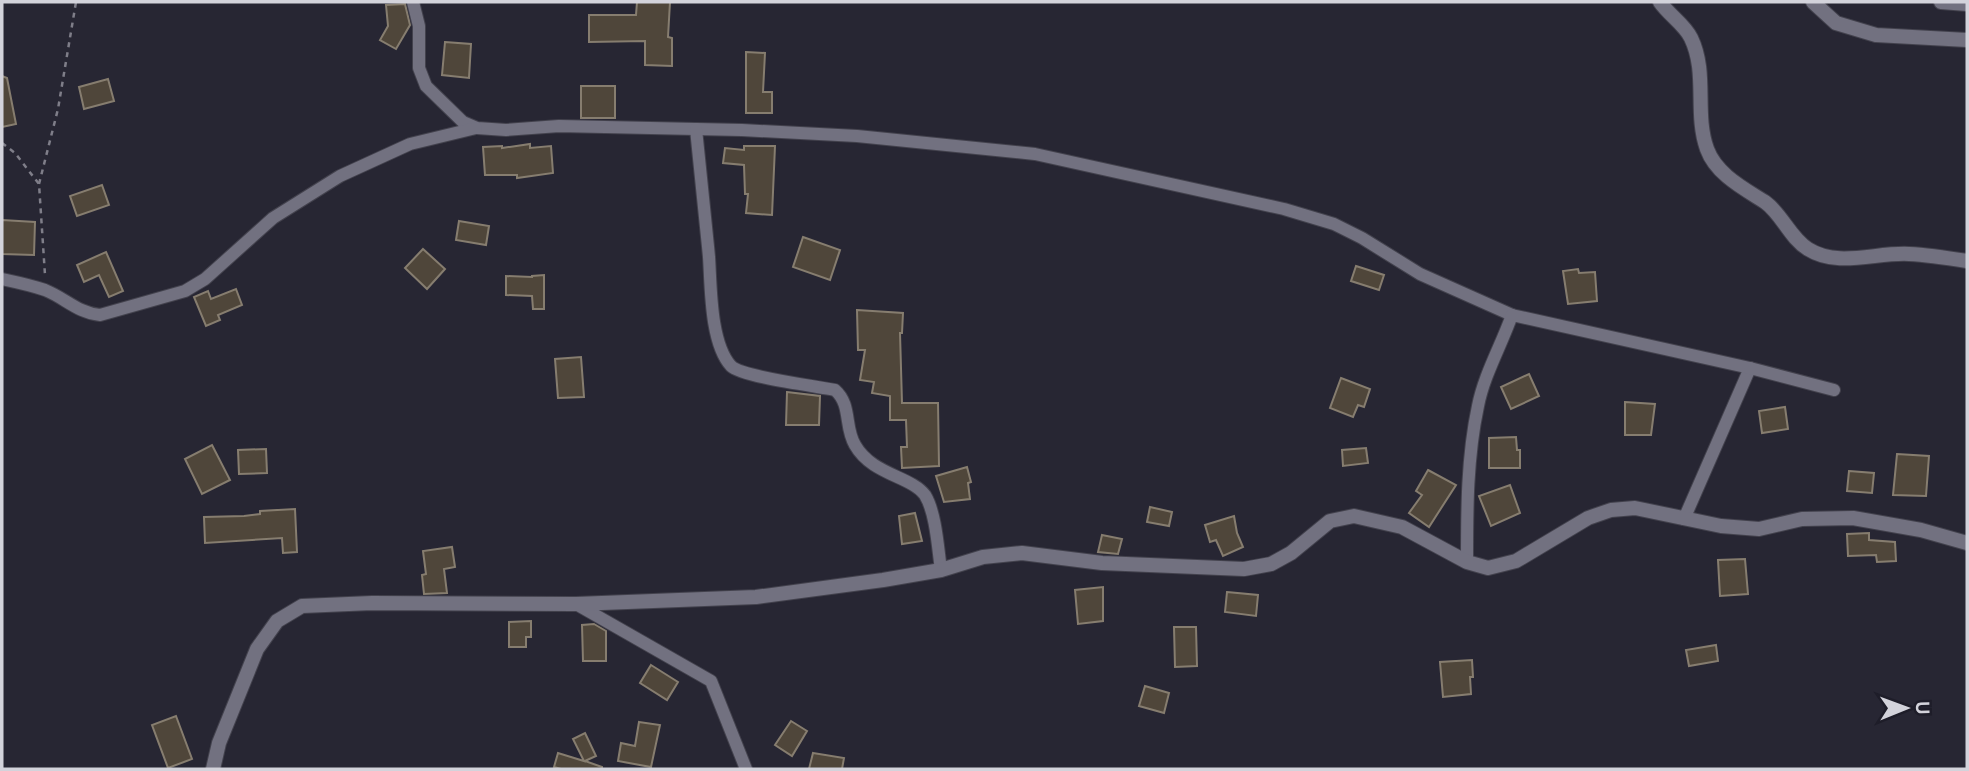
<svg xmlns="http://www.w3.org/2000/svg" width="1969" height="771" font-family="Figtree,sans-serif">
	<style>
		.building { fill: #4f463a; stroke: #867d6f; stroke-width: 2 }
		.lines { fill: none; stroke-linecap: round; stroke-linejoin: round }
		.minor-casing { stroke: #43424d; stroke-width: 14 }
		.tertiary-casing { stroke: #43424d; stroke-width: 16 }
		.path { stroke: #7f7e89; stroke-width: 2.5; stroke-dasharray: 5 5; stroke-linecap: butt }
		.minor { stroke: #727180; stroke-width: 12 }
		.tertiary { stroke: #727180; stroke-width: 14 }
	</style>
	<rect width="100%" height="100%" fill="#272633"/>
	<g class="building">
		<polygon points="637,2 670,2 668,37 672,38 672,66 645,65 645,41 589,42 589,15 636,15"/>
		<polygon points="405,4 410,25 396,49 380,40 388,26 386,5"/>
		<polygon points="445,42 471,44 469,78 442,75"/>
		<polygon points="746,52 765,53 763,92 772,92 772,113 746,113"/>
		<polygon points="2,76 7,78 16,124 2,127"/>
		<polygon points="108,79 114,101 84,109 79,87"/>
		<rect x="581" y="86" width="34" height="32"/>
		<polygon points="530,144 530,148 551,146 553,173 517,178 517,175 485,175 483,147 502,146 502,148"/>
		<polygon points="744,146 775,146 772,215 746,213 748,194 745,194 744,165 723,163 725,148 744,150"/>
		<polygon points="102,185 109,205 77,216 70,196"/>
		<polygon points="2,220 35,222 34,255 2,254"/>
		<polygon points="459,221 489,226 486,245 456,240"/>
		<polygon points="803,237 840,250 830,280 793,267"/>
		<polygon points="423,249 445,269 427,289 405,268"/>
		<polygon points="106,252 123,291 109,297 99,275 84,282 77,265"/>
		<polygon points="1356,266 1384,275 1379,290 1351,281"/>
		<polygon points="1578,269 1579,273 1595,272 1597,301 1568,304 1563,271"/>
		<polygon points="544,275 544,309 533,309 532,296 506,295 506,276 532,277 532,276"/>
		<polygon points="236,289 242,305 218,315 220,320 206,326 194,297 208,291 211,299"/>
		<polygon points="857,310 903,313 902,333 900,333 902,403 938,403 939,466 902,468 901,447 907,447 906,420 890,420 890,396 872,393 874,382 860,380 865,350 858,350"/>
		<polygon points="581,357 584,397 558,398 555,359"/>
		<polygon points="1529,374 1539,396 1511,409 1501,387"/>
		<polygon points="1341,378 1370,389 1364,407 1358,405 1353,417 1330,408"/>
		<polygon points="787,392 820,396 819,425 786,425"/>
		<polygon points="1625,402 1655,404 1651,435 1625,435"/>
		<polygon points="1785,407 1788,429 1762,433 1759,411"/>
		<polygon points="1516,437 1517,450 1520,450 1520,468 1489,468 1489,438"/>
		<polygon points="212,445 230,480 202,494 185,459"/>
		<polygon points="1366,448 1368,463 1343,466 1342,450"/>
		<polygon points="266,449 267,473 239,474 238,450"/>
		<polygon points="1897,454 1929,456 1926,496 1893,495"/>
		<polygon points="967,467 971,482 968,483 970,499 944,502 936,476"/>
		<polygon points="1428,470 1456,485 1429,527 1409,513 1422,495 1416,491"/>
		<polygon points="1849,471 1874,473 1872,493 1847,491"/>
		<polygon points="1510,485 1520,513 1491,526 1479,496"/>
		<polygon points="1150,507 1172,512 1169,526 1147,522"/>
		<polygon points="295,509 297,552 283,553 282,538 205,543 204,517 244,516 260,514 260,511"/>
		<polygon points="915,513 922,541 902,544 899,516"/>
		<polygon points="1234,516 1237,533 1243,547 1223,556 1216,540 1210,542 1205,525"/>
		<polygon points="1869,533 1869,540 1895,542 1896,561 1877,562 1876,555 1848,556 1847,534"/>
		<polygon points="1102,535 1122,539 1118,554 1098,552"/>
		<polygon points="452,547 455,567 444,569 447,593 424,594 422,575 426,574 423,551"/>
		<polygon points="1745,559 1748,594 1720,596 1718,560"/>
		<polygon points="1103,587 1103,621 1078,624 1075,590"/>
		<polygon points="1227,592 1258,595 1256,616 1225,612"/>
		<polygon points="531,621 531,637 526,637 526,647 509,647 509,622"/>
		<polygon points="594,624 606,631 606,661 583,661 582,625"/>
		<polygon points="1174,627 1196,627 1197,666 1175,667"/>
		<polygon points="1716,645 1718,661 1689,666 1686,650"/>
		<polygon points="1472,660 1473,677 1470,677 1471,694 1443,697 1440,662"/>
		<polygon points="651,665 678,682 667,700 640,683"/>
		<polygon points="1145,686 1169,693 1164,713 1139,706"/>
		<polygon points="176,716 192,759 168,768 152,725"/>
		<polygon points="791,721 807,731 792,756 775,745"/>
		<polygon points="639,722 660,725 651,767 618,761 621,743 635,746"/>
		<polygon points="585,733 596,756 585,761 602,767 602,769 561,769 554,767 558,753 584,761 573,739"/>
		<polygon points="813,753 844,758 842,769 809,769"/>
	</g>
	<g class="lines">
		<defs>
			<g id="minor">
				<polyline points="413,2 419,26 419,68 426,86 463,122 477,128 506,130 559,126 742,130 857,136 1035,154 1284,209 1334,224 1362,238 1420,274 1512,315"/>
				<path d="M696,129c4,42 9,85 13,128 2,29 1,86 22,109 11,11 84,20 104,24 17,15 9,37 20,55 17,30 56,31 70,50 11,18 13,54 16,75"/>
				<path d="M2,279c14,3 29,6 43,11 20,8 33,23 55,25l85,-24 20,-12 68,-61 67,-42 70,-32 66,-16"/>
				<polyline points="1684,519 1750,368"/>
				<path d="M1467,562c0,-52 0,-105 11,-156 6,-31 23,-60 34,-91l238,53 84,22"/>
				<polyline points="576,604 711,681 746,769"/>
			</g>
			<g id="tertiary">
				<path d="M1660,2c9,13 25,23 31,36 17,35 3,75 16,111 9,25 36,39 58,53 17,12 25,36 43,47 30,19 68,3 101,5 19,1 39,4 58,7"/>
				<polyline points="1813,2 1836,23 1876,35 1967,40"/>
				<polyline points="1941,2 1967,4"/>
				<polyline points="213,769 219,743 257,649 277,621 302,606 372,603 576,604 756,597 883,580 941,570 983,557 1022,553 1102,563 1244,569 1271,564 1291,553 1330,521 1354,516 1402,527 1467,562 1488,568 1516,561 1588,518 1611,510 1635,508 1721,526 1759,529 1802,519 1853,518 1921,530 1967,543"/>
			</g>
		</defs>
		<use href="#minor" class="minor-casing"/>
		<use href="#tertiary" class="tertiary-casing"/>
		<g class="path">
			<polyline points="2,143 15,153 39,184 45,275"/>
			<polyline points="39,184 58,109 76,2"/>
		</g>
		<use href="#minor" class="minor"/>
		<use href="#tertiary" class="tertiary"/>
	</g>
	<rect width="1969" height="771" fill="none" stroke="#d3d3db" stroke-width="7"/>
	<g transform="translate(1906 708) rotate(89)" stroke="#1e1d29" stroke-width="5" paint-order="stroke">
	<path d="M0-5L12 26L0 18L-12 26Z" fill="#d3d3db"/>
	<text y="-10" font-size="19" font-weight="bold" text-anchor="middle" fill="#d3d3db">U</text>
	</g>
</svg>
